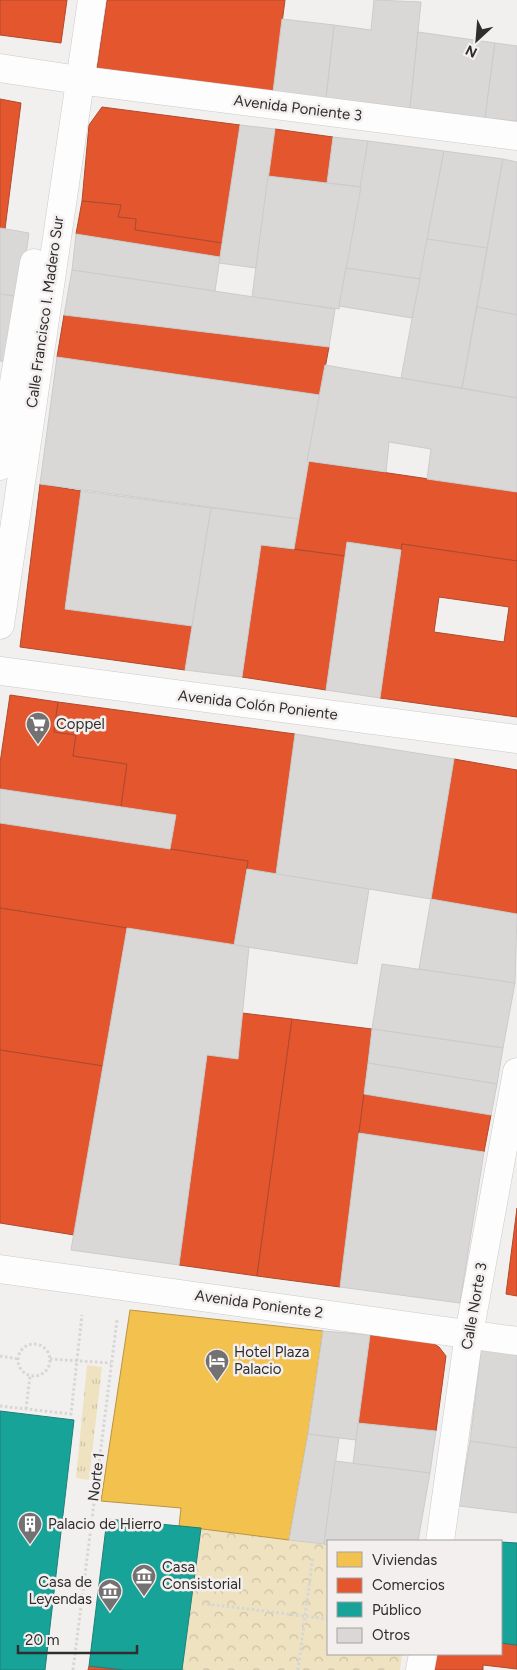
<svg xmlns="http://www.w3.org/2000/svg" width="517" height="1670" font-family="Figtree,sans-serif">
	<style>
		.grass { fill: url(#grass-tufts) }
		.park { fill: url(#park-crowns) }
		.homes { fill: #f2c14e; stroke: #b89544 }
		.shops { fill: #e4572e; stroke: #ae4a2e; fill-rule: evenodd }
		.public { fill: #17a398; stroke: #1e8078 }
		.building { fill: #dad8d7; stroke: #cdcbca }
		.lines { fill: none; stroke-linecap: round; stroke-linejoin: round }
		.pedestrian-casing { stroke: #cbcac8; stroke-width: 29 }
		.minor-casing { stroke: #cbcac8; stroke-width: 29 }
		.tertiary-casing { stroke: #cbcac8; stroke-width: 29 }
		.path { stroke: #d6d6d6; stroke-width: 3; stroke-dasharray: 2.5 2.5; stroke-linecap: butt }
		.pedestrian { stroke: #fdfdfd; stroke-width: 28 }
		.minor { stroke: #fdfdfd; stroke-width: 28 }
		.tertiary { stroke: #fdfdfd; stroke-width: 28 }
		.labels { text-anchor: middle; stroke-width: 5; stroke-linejoin: round; paint-order: stroke }
		.street-label { font-size: 15px; fill: #2f2d2d; stroke: #f3efee }
		.poi-label { font-size: 15px; fill: #2f2d2d; stroke: #f3efee; text-anchor: start }
	</style>
	<defs>
		<pattern id="grass-tufts" width="24" height="20" patternUnits="userSpaceOnUse" patternTransform="scale(1.25)"><rect width="24" height="20" fill="#efe2c0"/><path d="M3 7l-1-3M5 7V3M7 7l1-3M15 17l-1-3M17 17v-4M19 17l1-3" fill="none" stroke="#cdc2a5"/></pattern>
		<pattern id="park-crowns" width="20" height="18" patternUnits="userSpaceOnUse" patternTransform="scale(1.25)"><rect width="20" height="18" fill="#efe2c0"/><path d="M2 6a3 3 0 1 1 6 0M12 15a3 3 0 1 1 6 0" fill="none" stroke="#cdc2a5"/></pattern>
	</defs>
	<rect width="100%" height="100%" fill="#f2f0ef"/>
	<polygon class="grass" points="87,1365 102,1367 89,1480 76,1478"/>
	<polygon class="park" points="201,1528 328,1545 328,1654 402,1654 400,1670 182,1670"/>
	<polygon class="homes" points="130,1310 323,1331 308,1434 289,1540 179,1526 181,1508 101,1501"/>
	<g class="shops">
		<polygon points="0,0 67,0 61,43 0,35"/>
		<polygon points="107,0 285,0 273,92 97,68"/>
		<polygon points="0,99 21,103 5,229 0,228"/>
		<polygon points="102,107 240,125 222,243 135,230 136,219 118,217 121,205 82,201 89,125"/>
		<polygon points="275,129 333,137 327,183 268,176"/>
		<polygon points="82,201 121,205 118,217 136,219 135,230 222,243 220,257 76,234"/>
		<polygon points="64,315 329,347 320,395 57,357"/>
		<polygon points="307,461 517,492 517,561 402,544 401,550 347,542 345,556 294,549"/>
		<polygon points="40,484 81,491 65,609 192,626 185,670 20,647"/>
		<path d="M402,544l115,17v156l-137,-19zM439,597l70,10 -5,35 -70,-10z"/>
		<polygon points="261,545 345,556 326,690 242,677"/>
		<polygon points="10,695 58,702 54,732 76,735 73,756 127,764 121,807 0,789 0,763"/>
		<polygon points="58,702 295,734 276,874 247,869 248,861 170,849 176,815 121,807 127,764 73,756 76,735 54,732"/>
		<polygon points="454,759 517,770 517,914 431,899"/>
		<polygon points="0,823 248,861 234,945 0,908"/>
		<polygon points="0,908 127,928 103,1066 0,1050"/>
		<polygon points="242,1013 292,1019 257,1276 179,1265 207,1055 238,1059"/>
		<polygon points="292,1019 372,1029 340,1287 257,1276"/>
		<polygon points="0,1050 103,1066 74,1235 0,1223"/>
		<polygon points="364,1094 491,1115 484,1152 359,1133"/>
		<polygon points="517,1208 517,1296 506,1294"/>
		<polygon points="370,1335 431,1342 439,1347 446,1356 436,1431 358,1423"/>
		<polygon points="501,1643 517,1645 517,1669 483,1665 483,1670 432,1670 435,1654 501,1654"/>
		<polygon points="89,1666 125,1670 88,1670"/>
	</g>
	<g class="public">
		<polygon points="0,1411 74,1420 45,1670 0,1670"/>
		<polygon points="107,1519 201,1528 182,1670 125,1670 89,1666"/>
		<polygon points="501,1542 517,1543 517,1645 501,1643"/>
	</g>
	<g class="building">
		<polygon points="374,0 421,2 410,108 326,98 334,25 371,30"/>
		<polygon points="282,19 334,25 326,98 273,92"/>
		<polygon points="418,32 495,43 485,118 410,108"/>
		<polygon points="495,43 517,46 517,121 485,118"/>
		<polygon points="240,125 275,129 256,268 219,263"/>
		<polygon points="333,137 368,141 361,187 327,183"/>
		<polygon points="368,141 444,151 420,279 346,268"/>
		<polygon points="444,151 503,159 487,248 427,239"/>
		<polygon points="503,159 517,162 517,315 477,307"/>
		<polygon points="268,176 361,187 339,309 252,297"/>
		<polygon points="0,228 29,233 20,297 0,294"/>
		<polygon points="76,234 220,257 215,291 72,270"/>
		<polygon points="427,239 487,248 462,388 401,378"/>
		<polygon points="346,268 420,279 412,318 339,306"/>
		<polygon points="72,270 335,309 329,347 64,315"/>
		<polygon points="0,294 20,297 8,362 0,361"/>
		<polygon points="477,307 517,315 517,398 462,388"/>
		<polygon points="57,357 320,395 299,519 40,484"/>
		<polygon points="325,365 517,398 517,492 427,479 431,449 389,442 386,472 307,461"/>
		<polygon points="81,491 211,508 192,626 65,609"/>
		<polygon points="211,508 299,519 294,549 261,545 242,677 185,670"/>
		<polygon points="347,542 401,550 380,698 326,690"/>
		<polygon points="295,734 454,759 431,899 276,874"/>
		<polygon points="0,789 176,815 170,849 0,823"/>
		<polygon points="247,869 369,889 357,964 234,945"/>
		<polygon points="431,899 517,914 515,983 419,969"/>
		<polygon points="127,928 249,947 238,1059 207,1055 179,1265 71,1250"/>
		<polygon points="382,964 515,983 503,1048 372,1029"/>
		<polygon points="372,1029 503,1048 497,1084 368,1063"/>
		<polygon points="368,1063 497,1084 491,1115 364,1094"/>
		<polygon points="359,1133 484,1152 460,1303 340,1287"/>
		<polygon points="323,1331 370,1335 356,1440 308,1434"/>
		<polygon points="482,1343 517,1347 517,1448 470,1441"/>
		<polygon points="358,1423 436,1431 430,1473 353,1464"/>
		<polygon points="308,1434 339,1438 324,1544 289,1540"/>
		<polygon points="470,1441 517,1448 517,1513 459,1506"/>
		<polygon points="335,1461 430,1473 418,1541 328,1541 328,1545 324,1544"/>
	</g>
	<g class="lines">
		<defs>
			<g id="pedestrian">
				<polyline points="0,466 34,263"/>
				<polyline points="0,625 92,0"/>
			</g>
			<g id="minor">
				<polyline points="0,68 79,80 517,136"/>
				<polyline points="0,1269 517,1341"/>
				<polyline points="440,1541 469,1334 517,1072"/>
				<polyline points="420,1670 423,1654"/>
			</g>
			<polyline id="tertiary" points="0,671 517,739"/>
		</defs>
		<use href="#pedestrian" class="pedestrian-casing"/>
		<use href="#minor" class="minor-casing"/>
		<use href="#tertiary" class="tertiary-casing"/>
		<g class="path">
			<circle cx="34" cy="1360" r="16"/>
			<polyline points="0,1356 18,1359"/>
			<polyline points="50,1359 111,1363"/>
			<polyline points="0,1406 71,1414 82,1315"/>
			<polyline points="26,1409 30,1376"/>
			<polyline points="207,1604 328,1619"/>
			<polyline points="73,1670 117,1320"/>
			<polyline points="298,1670 313,1556"/>
		</g>
		<use href="#pedestrian" class="pedestrian"/>
		<use href="#minor" class="minor"/>
		<use href="#tertiary" class="tertiary"/>
	</g>
	<defs>
		<symbol id="supermarket-pin" viewBox="-11 -11 22 30"><path d="M0 17L-7.5 6A9.5 9.5 0 1 1 7.5 6Z" fill="#737171" stroke="#f3efee"/><path d="M-6-5.5h2.5l.6 2H6L4.5 2H-2.5L-4.4-4H-6ZM-1.5 3.2a1.3 1.3 0 1 0 .1 0ZM3 3.2a1.3 1.3 0 1 0 .1 0Z" fill="#fff"/></symbol>
		<symbol id="hotel-pin" viewBox="-11 -11 22 30"><path d="M0 17L-7.5 6A9.5 9.5 0 1 1 7.5 6Z" fill="#737171" stroke="#f3efee"/><path d="M-6-4.5h1.5V1H6V5H4.5V3h-9V5H-6ZM-4 0a1.8 1.8 0 1 1 3.6 0ZM.5 0V-2.5h3Q6-2.5 6 0Z" fill="#fff"/></symbol>
		<symbol id="building-pin" viewBox="-11 -11 22 30"><path d="M0 17L-7.5 6A9.5 9.5 0 1 1 7.5 6Z" fill="#737171" stroke="#f3efee"/><path d="M-4-6H4V6H1V3H-1V6H-4ZM-2.5-4.3h1.7v1.8h-1.7ZM.8-4.3h1.7v1.8H.8ZM-2.5-1h1.7V.8h-1.7ZM.8-1h1.7V.8H.8Z" fill="#fff"/></symbol>
		<symbol id="museum-pin" viewBox="-11 -11 22 30"><path d="M0 17L-7.5 6A9.5 9.5 0 1 1 7.5 6Z" fill="#737171" stroke="#f3efee"/><path d="M0-6L6-3V-2H-6V-3ZM-5-1h2V3h-2ZM-1-1h2V3h-2ZM3-1h2V3H3ZM-6 4H6V6H-6Z" fill="#fff"/></symbol>
	</defs>
	<g fill-rule="evenodd">
		<use href="#supermarket-pin" x="24" y="710" width="28" height="38"/>
		<use href="#hotel-pin" x="203" y="1347" width="28" height="38"/>
		<use href="#building-pin" x="16" y="1510" width="28" height="38"/>
		<use href="#museum-pin" x="130" y="1562" width="28" height="38"/>
		<use href="#museum-pin" x="96" y="1577" width="28" height="38"/>
	</g>
	<g class="labels">
		<g class="street-label">
			<text transform="translate(298 108) rotate(7)" y="5">Avenida Poniente 3</text>
			<text transform="translate(45 312) rotate(-82)" y="5">Calle Francisco I. Madero Sur</text>
			<text transform="translate(258 705) rotate(7)" y="5">Avenida Colón Poniente</text>
			<text transform="translate(259 1304) rotate(8)" y="5">Avenida Poniente 2</text>
			<text transform="translate(474 1306) rotate(-80)" y="5">Calle Norte 3</text>
			<text transform="translate(96 1477) rotate(-83)" y="5">Norte 1</text>
		</g>
		<g class="poi-label">
			<text x="56" y="729">Coppel</text>
			<text x="234" y="1357">Hotel Plaza<tspan x="234" dy="17">Palacio</tspan></text>
			<text x="48" y="1529">Palacio de Hierro</text>
			<text x="162" y="1572">Casa<tspan x="162" dy="17">Consistorial</tspan></text>
			<text x="92" y="1587" text-anchor="end">Casa de<tspan x="92" dy="17">Leyendas</tspan></text>
		</g>
	</g>
	<rect x="327" y="1540" width="175" height="115" fill="#f3efee" stroke="#a5a1a1"/>
	<rect x="337" y="1552" width="25" height="15" fill="#f2c14e" stroke="#a5a1a1"/>
	<text x="372" y="1565" font-size="15" fill="#2f2d2d">Viviendas</text>
	<rect x="337" y="1578" width="25" height="15" fill="#e4572e" stroke="#a5a1a1"/>
	<text x="372" y="1590" font-size="15" fill="#2f2d2d">Comercios</text>
	<rect x="337" y="1602" width="25" height="15" fill="#17a398" stroke="#a5a1a1"/>
	<text x="372" y="1615" font-size="15" fill="#2f2d2d">Público</text>
	<rect x="337" y="1628" width="25" height="15" fill="#dad8d7" stroke="#a5a1a1"/>
	<text x="372" y="1640" font-size="15" fill="#2f2d2d">Otros</text>
	<g transform="translate(477 40) rotate(206)" stroke="#f3efee" stroke-width="4" paint-order="stroke">
	<path d="M0-4L9 19L0 12L-9 19Z" fill="#2f2d2d"/>
	<text y="-8" font-size="14" font-weight="bold" text-anchor="middle" fill="#2f2d2d">N</text>
	</g>
	<path d="M18 1645v8h119v-8" fill="none" stroke="#2f2d2d" stroke-width="2.5"/>
	<text x="25" y="1645" font-size="15" fill="#2f2d2d" stroke="#f3efee" stroke-width="4" paint-order="stroke">20 m</text>
</svg>
